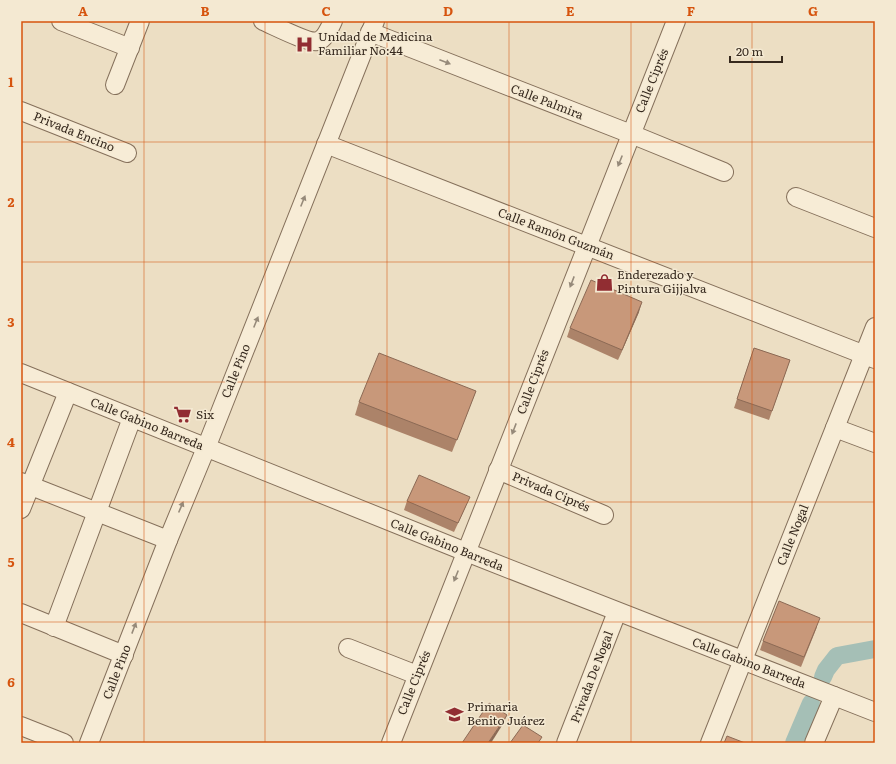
<svg xmlns="http://www.w3.org/2000/svg" width="896" height="764" font-family="Literata,serif">
	<style>
		.lines { fill: none; stroke-linecap: round; stroke-linejoin: round }
		.canal { stroke: #a5bfb6; stroke-width: 18 }
		.minor-casing { stroke: #85705b; stroke-width: 20 }
		.minor { stroke: #f7ecd6; stroke-width: 18 }
		.wall { fill: #ac8369 }
		.shaded-wall { fill: #8c6a55 }
		.building { fill: #c8987a; stroke: #8c6a55 }
		.oneway { fill: #968a7a }
		.grid { fill: none; stroke: #d6540e; stroke-width: 1; stroke-opacity: 0.55 }
		.labels { text-anchor: middle; stroke-width: 3; stroke-linejoin: round; paint-order: stroke }
		.poi-label { font-size: 12px; fill: #36291e; stroke: #f4e9d2; text-anchor: start }
		.street-label { font-size: 12px; fill: #36291e; stroke: #f4e9d2 }
		.neatline { fill: none; stroke: #d6540e; stroke-width: 1.5 }
		.grid-label { font-size: 13px; text-anchor: middle; font-weight: bold; fill: #d6540e }
	</style>
	<rect width="100%" height="100%" fill="#ecdec3"/>
	<g class="lines">
		<g class="canal">
			<polyline points="823,677 826,670 837,656 875,649"/>
			<polyline points="794,743 811,703"/>
		</g>
		<defs>
			<g id="minor">
				<polyline points="61,21 130,48"/>
				<path d="M263,21c10,4 46,23 55,20 7,-2 12,-14 15,-20"/>
				<polyline points="370,32 631,134 724,172"/>
				<polyline points="115,85 140,21"/>
				<polyline points="21,111 127,153"/>
				<polyline points="326,144 875,359"/>
				<polyline points="796,197 875,228"/>
				<polyline points="21,373 466,552 875,712"/>
				<polyline points="835,428 875,443"/>
				<polyline points="498,470 604,515"/>
				<polyline points="21,482 168,540"/>
				<polyline points="21,509 68,392"/>
				<polyline points="21,613 124,655"/>
				<polyline points="54,627 132,418"/>
				<polyline points="348,648 417,675"/>
				<polyline points="21,726 64,743"/>
				<polyline points="89,743 168,540 206,448 375,21"/>
				<polyline points="391,743 676,21"/>
				<polyline points="566,743 617,612"/>
				<polyline points="710,743 875,327"/>
				<polyline points="814,743 834,696"/>
			</g>
		</defs>
		<use href="#minor" class="minor-casing"/>
		<use href="#minor" class="minor"/>
	</g>
	<g class="wall">
		<polygon points="639,312 618,360 567,337 570,328"/>
		<polygon points="754,348 790,360 769,420 734,408"/>
		<polygon points="476,391 452,452 355,415 359,402"/>
		<polygon points="407,501 466,506 454,532 404,510"/>
		<polygon points="817,627 801,667 760,650 763,641"/>
	</g>
	<g class="shaded-wall">
		<polygon points="642,302 639,312 618,360 622,350"/>
		<polygon points="507,715 503,724 491,743 488,743"/>
	</g>
	<g class="building">
		<polygon points="591,280 642,302 622,350 570,328"/>
		<polygon points="754,348 790,360 772,411 737,399"/>
		<polygon points="379,353 476,391 457,440 359,402"/>
		<polygon points="419,475 470,497 458,523 407,501"/>
		<polygon points="779,601 820,618 804,657 763,641"/>
		<polygon points="489,703 507,715 488,743 462,743"/>
		<polygon points="523,725 542,737 538,743 510,743"/>
		<polygon points="727,736 745,743 724,743"/>
	</g>
	<defs><path id="oneway-solid" d="M-6-.8H1V-3.2L6.5 0L1 3.2V.8H-6Z"/></defs>
	<g class="oneway">
		<use href="#oneway-solid" transform="translate(445 62) rotate(21)"/>
		<use href="#oneway-solid" transform="translate(620 161) rotate(112)"/>
		<use href="#oneway-solid" transform="translate(303 201) rotate(-68)"/>
		<use href="#oneway-solid" transform="translate(572 282) rotate(111)"/>
		<use href="#oneway-solid" transform="translate(256 322) rotate(-68)"/>
		<use href="#oneway-solid" transform="translate(514 429) rotate(111)"/>
		<use href="#oneway-solid" transform="translate(181 507) rotate(-67)"/>
		<use href="#oneway-solid" transform="translate(456 576) rotate(112)"/>
		<use href="#oneway-solid" transform="translate(134 628) rotate(-69)"/>
	</g>
	<path class="grid" d="M144,21v722M265,21v722M387,21v722M509,21v722M631,21v722M752,21v722M21,142h854M21,262h854M21,382h854M21,502h854M21,622h854"/>
	<defs>
		<symbol id="hospital-bare" viewBox="-9 -9 18 18"><path d="M-5-5h3v3.5h4V-5h3V5h-3V1.5h-4V5h-3Z" fill="#912d32" stroke="#f4e9d2" stroke-width="2.5" paint-order="stroke"/></symbol>
		<symbol id="shop-bare" viewBox="-9 -9 18 18"><path d="M-5-2.5h2.3a2.7 3.5 0 0 1 5.4 0H5L5.5 6h-11ZM-1.5-2.5h3a1.5 2.3 0 0 0-3 0Z" fill="#912d32" stroke="#f4e9d2" stroke-width="2.5" paint-order="stroke"/></symbol>
		<symbol id="supermarket-bare" viewBox="-9 -9 18 18"><path d="M-6-5.5h2.5l.6 2H6L4.5 2H-2.5L-4.4-4H-6ZM-1.5 3.2a1.3 1.3 0 1 0 .1 0ZM3 3.2a1.3 1.3 0 1 0 .1 0Z" fill="#912d32" stroke="#f4e9d2" stroke-width="2.5" paint-order="stroke"/></symbol>
		<symbol id="school-bare" viewBox="-9 -9 18 18"><path d="M0-5L7-2L0 1L-7-2ZM-4 1L0 2.5L4 1V4Q0 6-4 4Z" fill="#912d32" stroke="#f4e9d2" stroke-width="2.5" paint-order="stroke"/></symbol>
	</defs>
	<g fill-rule="evenodd">
		<use href="#hospital-bare" x="292" y="32" width="25" height="25"/>
		<use href="#shop-bare" x="592" y="270" width="25" height="25"/>
		<use href="#supermarket-bare" x="170" y="402" width="25" height="25"/>
		<use href="#school-bare" x="442" y="702" width="25" height="25"/>
	</g>
	<g class="labels">
		<g class="poi-label">
			<text x="318" y="41">Unidad de Medicina<tspan x="318" dy="14">Familiar No:44</tspan></text>
			<text x="617" y="279">Enderezado y<tspan x="617" dy="14">Pintura Gijjalva</tspan></text>
			<text x="196" y="419">Six</text>
			<text x="467" y="711">Primaria<tspan x="467" dy="14">Benito Juárez</tspan></text>
		</g>
		<g class="street-label">
			<text transform="translate(652 81) rotate(-68)" y="4">Calle Ciprés</text>
			<text transform="translate(547 102) rotate(21)" y="4">Calle Palmira</text>
			<text transform="translate(74 132) rotate(22)" y="4">Privada Encino</text>
			<text transform="translate(556 234) rotate(21)" y="4">Calle Ramón Guzmán</text>
			<text transform="translate(236 371) rotate(-68)" y="4">Calle Pino</text>
			<text transform="translate(533 382) rotate(-69)" y="4">Calle Ciprés</text>
			<text transform="translate(147 424) rotate(22)" y="4">Calle Gabino Barreda</text>
			<text transform="translate(551 492) rotate(23)" y="4">Privada Ciprés</text>
			<text transform="translate(793 535) rotate(-68)" y="4">Calle Nogal</text>
			<text transform="translate(447 545) rotate(22)" y="4">Calle Gabino Barreda</text>
			<text transform="translate(749 663) rotate(21)" y="4">Calle Gabino Barreda</text>
			<text transform="translate(117 672) rotate(-69)" y="4">Calle Pino</text>
			<text transform="translate(592 677) rotate(-69)" y="4">Privada De Nogal</text>
			<text transform="translate(414 683) rotate(-68)" y="4">Calle Ciprés</text>
		</g>
	</g>
	<rect width="896" height="764" fill="none" stroke="#f4e9d2" stroke-width="44"/>
	<path d="M730 56v6h52v-6" fill="none" stroke="#36291e" stroke-width="2"/>
	<text x="736" y="56" font-size="12" fill="#36291e" stroke="#f4e9d2" stroke-width="3" paint-order="stroke">20 m</text>
	<rect x="22" y="22" width="852" height="720" class="neatline"/>
	<g class="grid-label">
		<text x="83" y="16">A</text>
		<text x="205" y="16">B</text>
		<text x="326" y="16">C</text>
		<text x="448" y="16">D</text>
		<text x="570" y="16">E</text>
		<text x="691" y="16">F</text>
		<text x="813" y="16">G</text>
		<text x="11" y="87">1</text>
		<text x="11" y="207">2</text>
		<text x="11" y="327">3</text>
		<text x="11" y="447">4</text>
		<text x="11" y="567">5</text>
		<text x="11" y="687">6</text>
	</g>
</svg>
